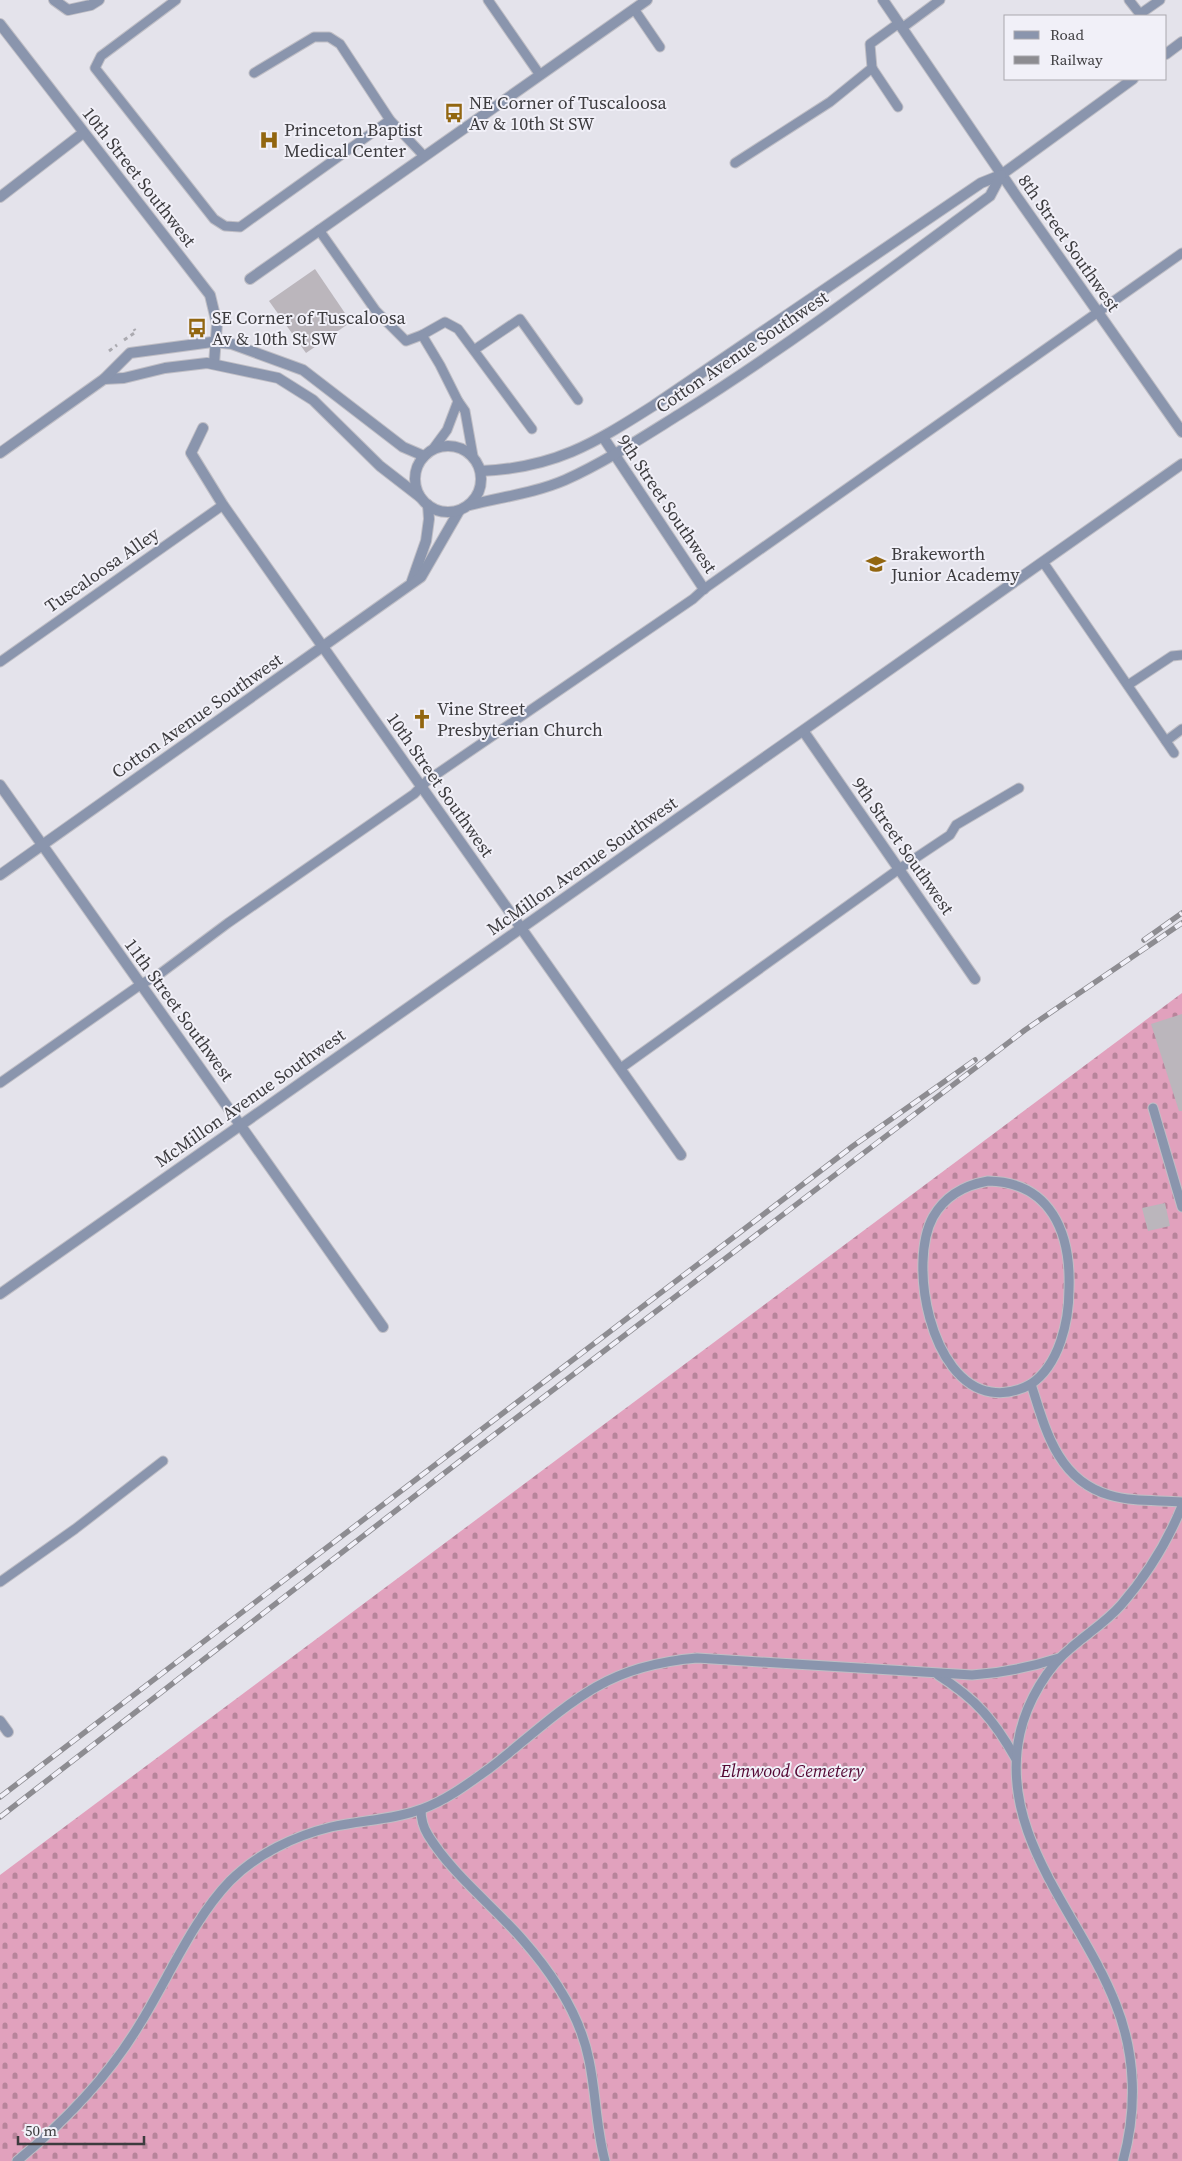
<svg xmlns="http://www.w3.org/2000/svg" width="1182" height="2161" font-family="'Source Serif 4',serif">
	<style>
		.cemetery { fill: url(#cemetery-stones) }
		.building { fill: #bbb6bc }
		.lines { fill: none; stroke-linecap: round; stroke-linejoin: round }
		.service-casing { stroke: #bfbec5; stroke-width: 11 }
		.minor-casing { stroke: #bfbec5; stroke-width: 12 }
		.tertiary-casing { stroke: #bfbec5; stroke-width: 12 }
		.path { stroke: #abaab0; stroke-width: 3; stroke-dasharray: 4 4; stroke-linecap: butt }
		.service { stroke: #8a95ad; stroke-width: 9 }
		.minor { stroke: #8a95ad; stroke-width: 10 }
		.tertiary { stroke: #8a95ad; stroke-width: 10 }
		.rail-casing { stroke: #8d8c91; stroke-width: 5.5 }
		.rail { stroke: #f1f0f8; stroke-width: 4; stroke-dasharray: 11; stroke-linecap: butt }
		.labels { text-anchor: middle; stroke-width: 4; stroke-linejoin: round; paint-order: stroke }
		.poi-label { font-size: 18px; fill: #3d3c3f; stroke: #f1f0f8; text-anchor: start }
		.street-label { font-size: 18px; fill: #3d3c3f; stroke: #f1f0f8 }
		.park-label { font-size: 18px; font-style: italic; fill: #530733; stroke: #f1f0f8 }
	</style>
	<defs>
		<pattern id="cemetery-stones" width="16" height="16" patternUnits="userSpaceOnUse" patternTransform="scale(1.25)"><rect width="16" height="16" fill="#e1a1bd"/><path d="M2 7V4a2 2 0 0 1 4 0v3zM10 15v-3a2 2 0 0 1 4 0v3z" fill="#b8849b"/></pattern>
	</defs>
	<rect width="100%" height="100%" fill="#e4e3eb"/>
	<polygon class="cemetery" points="1182,993 1182,2161 0,2161 0,1875"/>
	<g class="building">
		<polygon points="315,269 351,322 306,353 269,301"/>
		<polygon points="1182,1014 1182,1111 1179,1111 1151,1024"/>
		<polygon points="1165,1203 1170,1226 1148,1231 1142,1208"/>
	</g>
	<g class="lines">
		<defs>
			<g id="service">
				<polyline points="176,0 101,56 95,68 214,219 225,226 240,227 390,120"/>
				<polyline points="488,0 540,75"/>
				<polyline points="1129,0 1140,14 1160,0"/>
				<polyline points="634,9 660,47"/>
				<polyline points="902,28 940,0"/>
				<polyline points="872,68 898,107"/>
				<polyline points="254,73 314,37 329,37 340,44 390,120 424,156"/>
				<polyline points="735,163 830,102 872,68 870,44 899,23"/>
				<polyline points="319,230 376,311 406,341 422,335 440,365 458,401"/>
				<polyline points="422,335 445,322 458,329 532,429"/>
				<polyline points="474,350 520,319 578,400"/>
				<polyline points="433,449 447,430 458,401 465,411 473,456"/>
				<polyline points="1043,562 1174,753"/>
				<polyline points="0,662 223,505"/>
				<polyline points="1128,685 1172,656 1182,655"/>
				<polyline points="1166,741 1182,729"/>
				<polyline points="621,1068 899,869 950,835 956,825 1019,788"/>
				<polyline points="0,1083 140,985 161,973 228,923 414,794 428,780 693,599 704,589 1182,253"/>
				<polyline points="1153,1108 1182,1207"/>
				<path d="M988,1181c63,1 83,52 81,108 0,33 -10,76 -38,95 -12,7 -26,10 -40,8 -61,-10 -83,-129 -58,-175 12,-21 32,-32 55,-36z"/>
				<path d="M1031,1384c14,44 26,96 78,111 23,7 49,5 73,7"/>
				<polyline points="0,1582 75,1529 163,1461"/>
				<path d="M938,1675c38,24 56,45 78,84"/>
				<path d="M421,1810c0,9 2,17 7,25 24,39 63,69 94,104 30,34 58,75 67,121 7,33 7,68 16,101"/>
				<path d="M17,2161c46,-38 90,-83 121,-134 29,-46 55,-108 92,-146 27,-27 64,-45 101,-54 30,-7 62,-7 91,-18 25,-9 47,-26 68,-41 35,-27 68,-59 106,-81 31,-18 66,-26 101,-29l275,17c31,-2 59,-8 87,-17"/>
				<path d="M1123,2161c14,-51 13,-106 -7,-156 -34,-89 -119,-169 -96,-272 7,-31 27,-66 52,-86 16,-14 34,-25 49,-42 26,-30 46,-62 61,-99"/>
			</g>
			<g id="minor">
				<polyline points="54,0 68,10 91,5 99,0"/>
				<polyline points="883,0 1017,197 1182,432"/>
				<polyline points="0,24 210,295 217,324 214,364"/>
				<polyline points="0,197 83,133"/>
				<polyline points="203,428 191,453 223,505 681,1155"/>
				<polyline points="603,437 704,589"/>
				<polyline points="412,581 426,541 429,519 428,505"/>
				<polyline points="804,732 975,979"/>
				<polyline points="0,785 383,1327"/>
				<polyline points="0,875 421,577 459,511"/>
				<path d="M0,1294c393,-279 789,-552 1182,-830"/>
				<polyline points="0,1721 8,1732"/>
			</g>
			<g id="tertiary">
				<polyline points="1166,54 1182,42"/>
				<polyline points="250,279 647,0"/>
				<polyline points="104,379 124,378 165,368 207,363 278,378 313,400 380,466 420,497"/>
				<circle cx="448" cy="479" r="33"/>
				<polyline points="0,453 104,379 130,353 212,342 232,344 303,370 403,447 424,456"/>
				<path d="M481,471c73,-3 112,-27 172,-65l328,-223 20,-8 132,-96"/>
				<path d="M470,505c31,-8 65,-12 95,-25 40,-18 78,-43 115,-66 107,-67 208,-143 310,-218l11,-21"/>
			</g>
		</defs>
		<use href="#service" class="service-casing"/>
		<use href="#minor" class="minor-casing"/>
		<use href="#tertiary" class="tertiary-casing"/>
		<g class="path">
			<polyline points="124,340 136,332 134,329"/>
			<polyline points="109,351 117,345"/>
		</g>
		<use href="#service" class="service"/>
		<use href="#minor" class="minor"/>
		<use href="#tertiary" class="tertiary"/>
		<defs>
			<g id="rail">
				<polyline points="1144,940 1182,913"/>
				<polyline points="0,1797 853,1146 975,1060"/>
				<polyline points="0,1817 473,1451 1025,1030 1182,923"/>
			</g>
		</defs>
		<use href="#rail" class="rail-casing"/>
		<use href="#rail" class="rail"/>
	</g>
	<defs>
		<symbol id="bus-bare" viewBox="-9 -9 18 18"><path d="M-5-6H5V4H4V6H2V4H-2V6H-4V4H-5ZM-3.5-4V0h7V-4ZM-3.5 1.2v1.5H-2V1.2ZM2 1.2v1.5H3.5V1.2Z" fill="#926610" stroke="#f1f0f8" stroke-width="2.5" paint-order="stroke"/></symbol>
		<symbol id="hospital-bare" viewBox="-9 -9 18 18"><path d="M-5-5h3v3.5h4V-5h3V5h-3V1.5h-4V5h-3Z" fill="#926610" stroke="#f1f0f8" stroke-width="2.5" paint-order="stroke"/></symbol>
		<symbol id="school-bare" viewBox="-9 -9 18 18"><path d="M0-5L7-2L0 1L-7-2ZM-4 1L0 2.5L4 1V4Q0 6-4 4Z" fill="#926610" stroke="#f1f0f8" stroke-width="2.5" paint-order="stroke"/></symbol>
		<symbol id="church-bare" viewBox="-9 -9 18 18"><path d="M-1.2-6h2.4v3.5h3.3v2.4h-3.3V6h-2.4V-.1h-3.3v-2.4h3.3Z" fill="#926610" stroke="#f1f0f8" stroke-width="2.5" paint-order="stroke"/></symbol>
	</defs>
	<g fill-rule="evenodd">
		<use href="#bus-bare" x="440" y="99" width="28" height="28"/>
		<use href="#hospital-bare" x="255" y="126" width="28" height="28"/>
		<use href="#bus-bare" x="183" y="314" width="28" height="28"/>
		<use href="#school-bare" x="862" y="550" width="28" height="28"/>
		<use href="#church-bare" x="408" y="705" width="28" height="28"/>
	</g>
	<g class="labels">
		<g class="poi-label">
			<text x="469" y="109">NE Corner of Tuscaloosa<tspan x="469" dy="21">Av &amp; 10th St SW</tspan></text>
			<text x="284" y="136">Princeton Baptist<tspan x="284" dy="21">Medical Center</tspan></text>
			<text x="212" y="324">SE Corner of Tuscaloosa<tspan x="212" dy="21">Av &amp; 10th St SW</tspan></text>
			<text x="891" y="560">Brakeworth<tspan x="891" dy="21">Junior Academy</tspan></text>
			<text x="437" y="715">Vine Street<tspan x="437" dy="21">Presbyterian Church</tspan></text>
		</g>
		<g class="street-label">
			<text transform="translate(139 177) rotate(52)" y="6">10th Street Southwest</text>
			<text transform="translate(1069 243) rotate(55)" y="6">8th Street Southwest</text>
			<text transform="translate(742 352) rotate(-34)" y="6">Cotton Avenue Southwest</text>
			<text transform="translate(667 504) rotate(56)" y="6">9th Street Southwest</text>
			<text transform="translate(102 570) rotate(-35)" y="6">Tuscaloosa Alley</text>
			<text transform="translate(197 716) rotate(-35)" y="6">Cotton Avenue Southwest</text>
			<text transform="translate(440 785) rotate(55)" y="6">10th Street Southwest</text>
			<text transform="translate(903 846) rotate(55)" y="6">9th Street Southwest</text>
			<text transform="translate(582 866) rotate(-35)" y="6">McMillon Avenue Southwest</text>
			<text transform="translate(179 1010) rotate(54)" y="6">11th Street Southwest</text>
			<text transform="translate(250 1098) rotate(-35)" y="6">McMillon Avenue Southwest</text>
		</g>
		<g class="park-label">
			<text x="792" y="1777">Elmwood Cemetery</text>
		</g>
	</g>
	<rect x="1004" y="15" width="162" height="65" fill="#f1f0f8" stroke="#a9a8ae"/>
	<rect x="1014" y="31" width="25" height="8" fill="#8a95ad" stroke="#a9a8ae"/>
	<text x="1050" y="40" font-size="15" fill="#3d3c3f">Road</text>
	<rect x="1014" y="56" width="25" height="8" fill="#8d8c91" stroke="#a9a8ae"/>
	<text x="1050" y="65" font-size="15" fill="#3d3c3f">Railway</text>
	<path d="M18 2136v8h126v-8" fill="none" stroke="#3d3c3f" stroke-width="2.5"/>
	<text x="25" y="2136" font-size="15" fill="#3d3c3f" stroke="#f1f0f8" stroke-width="4" paint-order="stroke">50 m</text>
</svg>
